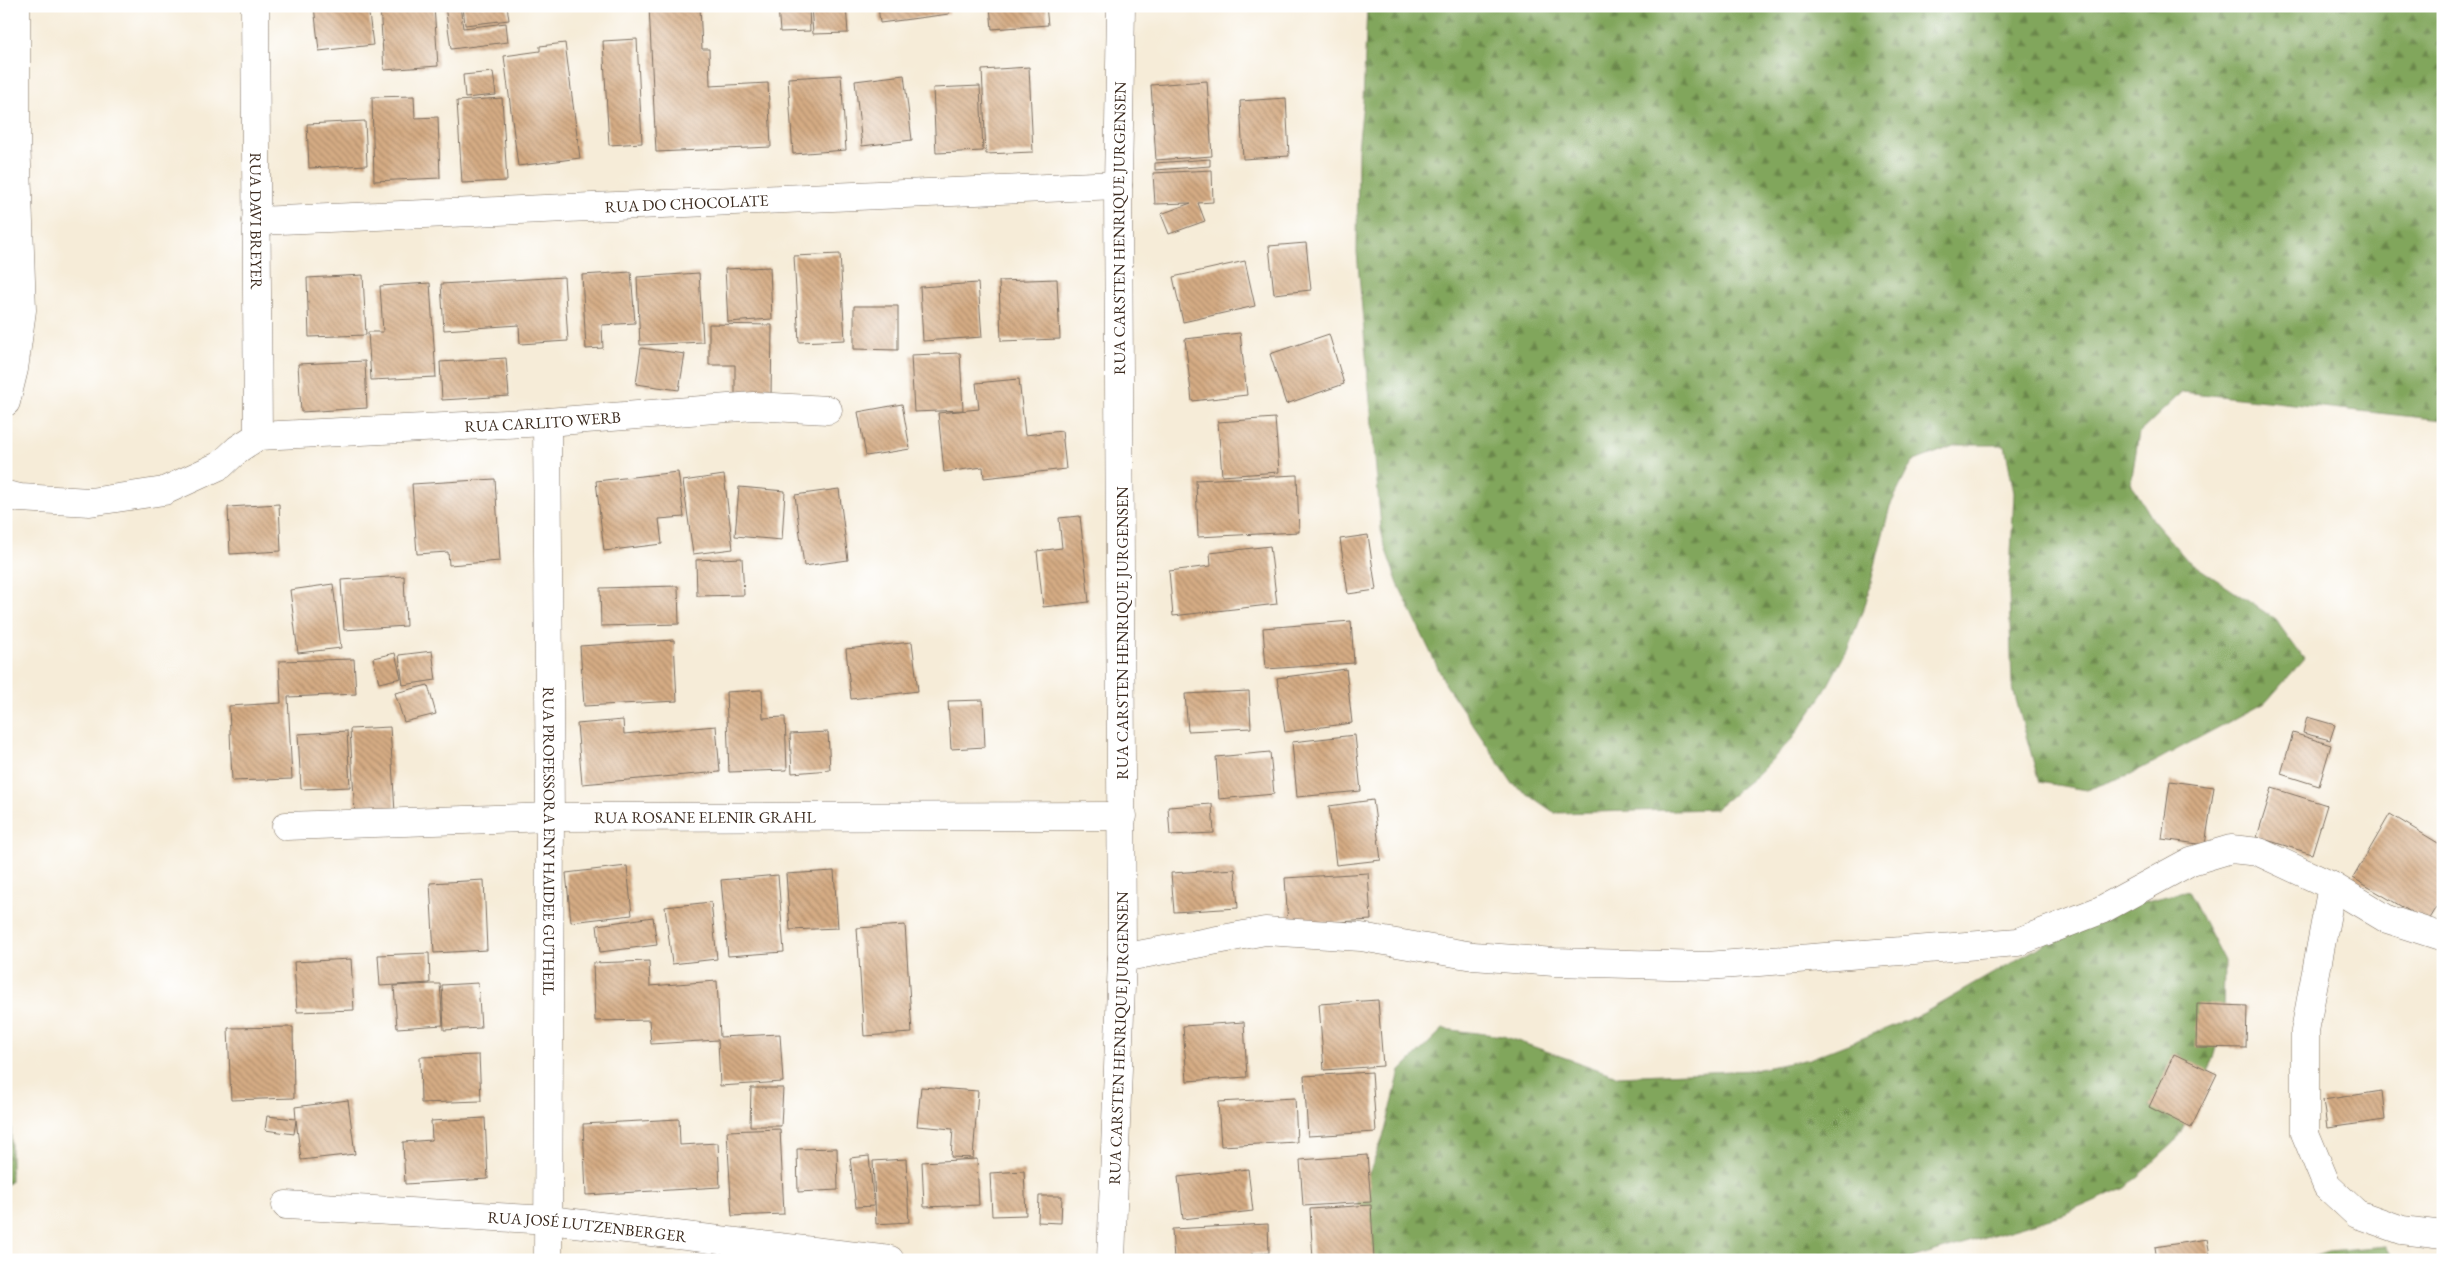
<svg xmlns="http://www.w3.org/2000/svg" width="2449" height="1266" font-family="'EB Garamond',serif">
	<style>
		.forest { fill: url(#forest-firs); stroke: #5e683d }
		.building { fill: url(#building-back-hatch) }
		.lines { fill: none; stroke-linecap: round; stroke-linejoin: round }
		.minor-casing { stroke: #7c6e5f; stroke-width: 29 }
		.minor { stroke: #fff; stroke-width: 28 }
		.labels { text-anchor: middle; stroke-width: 4; stroke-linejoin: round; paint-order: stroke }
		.street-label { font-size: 16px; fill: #3b2a1e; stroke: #fff }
	</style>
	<defs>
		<pattern id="forest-firs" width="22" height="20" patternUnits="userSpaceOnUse" patternTransform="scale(1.25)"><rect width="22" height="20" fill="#81a65c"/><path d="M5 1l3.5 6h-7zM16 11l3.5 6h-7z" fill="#6b874b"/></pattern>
		<pattern id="building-back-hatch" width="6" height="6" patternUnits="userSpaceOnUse" patternTransform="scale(1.25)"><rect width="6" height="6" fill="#d5ac84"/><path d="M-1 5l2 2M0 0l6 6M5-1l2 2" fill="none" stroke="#ae8c6b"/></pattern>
	</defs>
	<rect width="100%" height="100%" fill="#fff"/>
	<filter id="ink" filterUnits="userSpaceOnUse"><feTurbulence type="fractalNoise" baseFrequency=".02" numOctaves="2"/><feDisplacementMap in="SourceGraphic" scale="10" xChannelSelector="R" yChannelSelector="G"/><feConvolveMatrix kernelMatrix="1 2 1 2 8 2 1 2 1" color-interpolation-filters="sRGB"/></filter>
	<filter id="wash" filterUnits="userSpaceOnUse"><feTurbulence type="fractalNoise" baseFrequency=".0096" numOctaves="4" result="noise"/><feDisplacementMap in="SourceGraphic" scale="20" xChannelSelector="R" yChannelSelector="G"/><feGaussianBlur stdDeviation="1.12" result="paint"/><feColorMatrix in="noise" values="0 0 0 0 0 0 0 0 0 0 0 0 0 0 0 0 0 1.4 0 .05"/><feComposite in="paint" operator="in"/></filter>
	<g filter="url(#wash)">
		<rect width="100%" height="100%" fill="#f6ecd8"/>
		<g class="forest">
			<polygon points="1367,6 2443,6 2443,420 2182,392 2139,433 2131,483 2155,523 2187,560 2275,619 2304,659 2266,702 2131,774 2086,790 2039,782 2012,685 2009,594 2014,493 2005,445 1956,445 1912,462 1890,506 1866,602 1847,650 1823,694 1792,739 1758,774 1715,809 1555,813 1513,784 1446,685 1398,584 1382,539 1357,252 1358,149 1363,102"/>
			<polygon points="2188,891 2224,961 2223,1023 2205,1086 2175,1142 2126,1187 2067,1213 1908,1260 1346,1260 1350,1225 1385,1131 1400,1071 1443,1029 1503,1036 1617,1076 1754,1070 1809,1059 1868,1036 1922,1014 2074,927 2134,904"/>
			<polygon points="6,1114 11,1116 11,1181 6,1186"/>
			<polygon points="2386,1246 2394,1260 2299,1260 2328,1251"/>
		</g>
		<g id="blocks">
			<g class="building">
				<polygon points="314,6 368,6 373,45 319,51"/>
				<polygon points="380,6 434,6 438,66 384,70"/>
				<polygon points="445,6 460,6 463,28 506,23 508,42 451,49"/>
				<polygon points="463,6 507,6 509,20 465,25"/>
				<polygon points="649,6 700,6 702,49 709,49 710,86 768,83 771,147 656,152"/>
				<polygon points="778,6 809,6 810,31 780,32"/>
				<polygon points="811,6 846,6 848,33 813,34"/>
				<polygon points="878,6 948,6 949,14 880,23"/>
				<polygon points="990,6 1046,6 1048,25 992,29"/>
				<polygon points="637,39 642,143 609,145 603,41"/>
				<polygon points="565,43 580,158 518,166 504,56 540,51 540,46"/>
				<polygon points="1029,67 1033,152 986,154 982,70"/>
				<polygon points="493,72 496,95 465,98 463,75"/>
				<polygon points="841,75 846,150 793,154 788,78"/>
				<polygon points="904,75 912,140 862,146 855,81"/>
				<polygon points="1207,81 1212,156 1156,160 1151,85"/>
				<polygon points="980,86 983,151 936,153 933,88"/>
				<polygon points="414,96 415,118 438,117 440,178 374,181 372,97"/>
				<polygon points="502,98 507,181 462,183 457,101"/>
				<polygon points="1286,98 1289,156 1243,159 1240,101"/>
				<polygon points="365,121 367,165 309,168 307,124"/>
				<polygon points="1210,159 1210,166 1155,170 1155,163"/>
				<polygon points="1212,170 1213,202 1198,203 1205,221 1169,234 1161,214 1191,203 1155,204 1153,173"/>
				<polygon points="1306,243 1311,290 1274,294 1269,246"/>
				<polygon points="840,254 845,340 799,342 794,256"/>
				<polygon points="1245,261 1255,306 1183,322 1173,277"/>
				<polygon points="770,267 772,319 728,322 725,269"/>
				<polygon points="631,272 635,323 602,325 603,348 586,349 582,275"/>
				<polygon points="699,273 703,342 640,345 637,277"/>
				<polygon points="363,275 366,335 309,337 307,278"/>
				<polygon points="564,277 568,341 520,344 519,325 444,330 441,284"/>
				<polygon points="1057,279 1060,339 1001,341 999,281"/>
				<polygon points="430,283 436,377 371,380 368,332 383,332 380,286"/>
				<polygon points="978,283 982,337 923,341 920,287"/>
				<polygon points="854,306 898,306 898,350 854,349"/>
				<polygon points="709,324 772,325 771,397 735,397 735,365 709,365"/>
				<polygon points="1240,333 1247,395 1192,401 1185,339"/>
				<polygon points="1329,334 1344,384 1286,404 1270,354"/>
				<polygon points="641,348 685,354 679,390 636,384"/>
				<polygon points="960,353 963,410 914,412 911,355"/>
				<polygon points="506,358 509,396 442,400 440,362"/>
				<polygon points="365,361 367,408 301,412 298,364"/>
				<polygon points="1019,379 1025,435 1062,431 1066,469 984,478 983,467 944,472 938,413 979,409 976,383"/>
				<polygon points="902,404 910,449 866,456 858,412"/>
				<polygon points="1275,418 1279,472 1222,476 1218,422"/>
				<polygon points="678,472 684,517 659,519 662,544 604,551 596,481"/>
				<polygon points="724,475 733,549 693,554 683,481"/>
				<polygon points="1297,475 1299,532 1198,537 1196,480"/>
				<polygon points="495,479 500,561 449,565 448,552 417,554 412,484"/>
				<polygon points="739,487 785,491 782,540 735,536"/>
				<polygon points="839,489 848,560 804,566 795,495"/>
				<polygon points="279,504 281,551 230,554 228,507"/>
				<polygon points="1080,516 1089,602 1043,607 1037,551 1062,548 1059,518"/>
				<polygon points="1368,535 1376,590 1348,594 1340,539"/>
				<polygon points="1270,546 1277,604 1173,616 1169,571 1211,566 1210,553"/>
				<polygon points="742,558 744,595 697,596 696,560"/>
				<polygon points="404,576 406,626 344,630 341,580"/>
				<polygon points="333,584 341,648 298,653 290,590"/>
				<polygon points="678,586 679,624 601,626 600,588"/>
				<polygon points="1351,621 1354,663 1266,669 1263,628"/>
				<polygon points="674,640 677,701 584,706 580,646"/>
				<polygon points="912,642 918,691 851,699 846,649"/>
				<polygon points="432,651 436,680 403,685 399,655"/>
				<polygon points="395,653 401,678 379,683 373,658"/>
				<polygon points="354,659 356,694 288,697 292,779 232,781 229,706 281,703 279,661"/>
				<polygon points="1346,669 1352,723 1285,732 1277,678"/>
				<polygon points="428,685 436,714 404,722 395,693"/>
				<polygon points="762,690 763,718 785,717 787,770 729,772 726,692"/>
				<polygon points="1249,691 1251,728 1188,731 1185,694"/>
				<polygon points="983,700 985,747 951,749 948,701"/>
				<polygon points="2307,717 2335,725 2330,740 2303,733"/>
				<polygon points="623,720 624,734 716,726 720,772 582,784 577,724"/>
				<polygon points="390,727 395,813 355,815 350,729"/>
				<polygon points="347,731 350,787 301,789 298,734"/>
				<polygon points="828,732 830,770 792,773 790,734"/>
				<polygon points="2293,733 2331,745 2319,786 2281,774"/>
				<polygon points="1355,735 1361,791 1297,797 1292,742"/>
				<polygon points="1270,752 1274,794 1219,799 1216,757"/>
				<polygon points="2170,781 2214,787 2205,845 2162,839"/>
				<polygon points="2272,788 2327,805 2312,854 2257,837"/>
				<polygon points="1373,800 1381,860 1336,865 1329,806"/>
				<polygon points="1212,804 1214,833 1170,835 1168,807"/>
				<polygon points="2390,814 2443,846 2443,897 2428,922 2353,878"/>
				<polygon points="627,866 632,915 571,922 566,873"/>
				<polygon points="1235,869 1238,908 1174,912 1171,873"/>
				<polygon points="834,871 838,928 790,930 786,874"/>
				<polygon points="1368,873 1371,920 1288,925 1285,878"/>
				<polygon points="778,875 784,952 728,956 721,880"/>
				<polygon points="484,880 487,950 434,953 430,883"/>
				<polygon points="711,902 717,959 672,964 665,907"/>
				<polygon points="653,917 657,945 600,952 597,925"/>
				<polygon points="905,925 912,1033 864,1036 857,928"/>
				<polygon points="429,953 430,983 380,986 378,955"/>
				<polygon points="351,959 354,1010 297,1012 294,962"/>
				<polygon points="649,961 650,986 717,981 720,1037 780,1034 783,1082 720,1086 718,1040 651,1044 649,1020 595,1021 593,963"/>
				<polygon points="478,983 481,1028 444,1030 442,985"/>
				<polygon points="432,984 440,984 443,1025 397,1028 394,986"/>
				<polygon points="1378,1000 1383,1066 1324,1070 1319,1004"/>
				<polygon points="2197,1004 2247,1006 2246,1048 2196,1047"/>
				<polygon points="1244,1022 1247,1077 1187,1081 1183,1026"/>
				<polygon points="293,1027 294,1098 231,1100 228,1028"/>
				<polygon points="2174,1054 2217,1074 2191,1128 2149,1107"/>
				<polygon points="479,1055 481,1101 421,1103 420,1057"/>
				<polygon points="1372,1072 1376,1132 1308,1136 1304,1076"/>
				<polygon points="921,1087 978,1091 973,1158 951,1157 953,1129 917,1126"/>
				<polygon points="751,1088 783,1088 781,1126 750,1126"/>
				<polygon points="2382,1091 2385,1120 2327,1128 2323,1100"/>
				<polygon points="1295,1098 1297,1142 1221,1146 1218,1102"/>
				<polygon points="348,1100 355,1154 301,1160 296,1120 294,1134 265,1130 267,1116 296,1119 295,1107"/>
				<polygon points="485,1118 488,1179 405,1184 403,1142 432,1140 431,1121"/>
				<polygon points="679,1119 680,1145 718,1143 720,1187 586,1195 583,1124"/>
				<polygon points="780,1129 784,1214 732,1216 727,1131"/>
				<polygon points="837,1148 838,1190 798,1192 797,1149"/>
				<polygon points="1367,1155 1371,1202 1303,1206 1300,1160"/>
				<polygon points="869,1156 874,1206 856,1207 850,1158"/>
				<polygon points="906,1159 909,1222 876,1224 873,1161"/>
				<polygon points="977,1159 979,1205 924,1207 922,1162"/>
				<polygon points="1248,1169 1253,1211 1183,1219 1178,1177"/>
				<polygon points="1024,1171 1026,1215 992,1216 990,1173"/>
				<polygon points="1039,1196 1062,1196 1061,1223 1038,1222"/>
				<polygon points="1371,1205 1374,1260 1313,1260 1310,1209"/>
				<polygon points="1268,1224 1269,1253 1251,1254 1252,1260 1174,1260 1172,1229"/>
				<polygon points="2207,1239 2211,1260 2157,1260 2155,1247"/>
			</g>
		</g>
	</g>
	<g filter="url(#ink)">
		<use href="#blocks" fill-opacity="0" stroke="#7c6e5f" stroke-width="1"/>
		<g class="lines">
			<defs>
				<g id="minor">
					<path id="s1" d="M255,6l3,430"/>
					<path id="s2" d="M256,221l862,-36"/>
					<polyline points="6,402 14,369 22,310 16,136 16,6"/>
					<path id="s3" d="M547,422l3,395 -2,443"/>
					<path id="s4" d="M258,436l289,-14 207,-16 74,4"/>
					<polyline points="6,495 20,498 90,502 164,491 221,465 238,449 258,436"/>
					<path id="s5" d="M286,826l264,-9 573,-1"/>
					<polyline points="2332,886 2387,919 2443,937"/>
					<polyline points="1122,958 1265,931 1361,937 1473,956 1554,962 1707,966 2018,942 2101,910 2191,861 2231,849 2259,852 2332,886 2305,1031 2305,1133 2327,1186 2357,1214 2402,1230 2443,1235"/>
					<path id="s6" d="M286,1205l263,15 341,40"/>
					<path id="s7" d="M1111,1260l11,-302 -4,-773 3,-179"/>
				</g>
			</defs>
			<use href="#minor" class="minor-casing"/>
			<use href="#minor" class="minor"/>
		</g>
	</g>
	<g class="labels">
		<g class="street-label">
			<text dy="6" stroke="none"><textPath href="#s2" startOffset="431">RUA DO CHOCOLATE</textPath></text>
			<text dy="6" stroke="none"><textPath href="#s1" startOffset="215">RUA DAVI BREYER</textPath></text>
			<text dy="6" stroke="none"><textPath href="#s7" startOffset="1032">RUA CARSTEN HENRIQUE JURGENSEN</textPath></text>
			<text dy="6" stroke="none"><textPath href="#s4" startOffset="285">RUA CARLITO WERB</textPath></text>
			<text transform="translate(1122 633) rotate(-90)" y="6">RUA CARSTEN HENRIQUE JURGENSEN</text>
			<text dy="6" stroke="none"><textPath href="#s5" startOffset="419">RUA ROSANE ELENIR GRAHL</textPath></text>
			<text dy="6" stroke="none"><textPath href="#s3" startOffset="419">RUA PROFESSORA ENY HAIDEE GUTHEIL</textPath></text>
			<text dy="6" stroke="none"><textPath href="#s7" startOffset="222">RUA CARSTEN HENRIQUE JURGENSEN</textPath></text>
			<text dy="6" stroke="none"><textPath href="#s6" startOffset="302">RUA JOSÉ LUTZENBERGER</textPath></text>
		</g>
	</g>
	<rect width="2449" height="1266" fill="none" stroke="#fff" stroke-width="25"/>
</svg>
